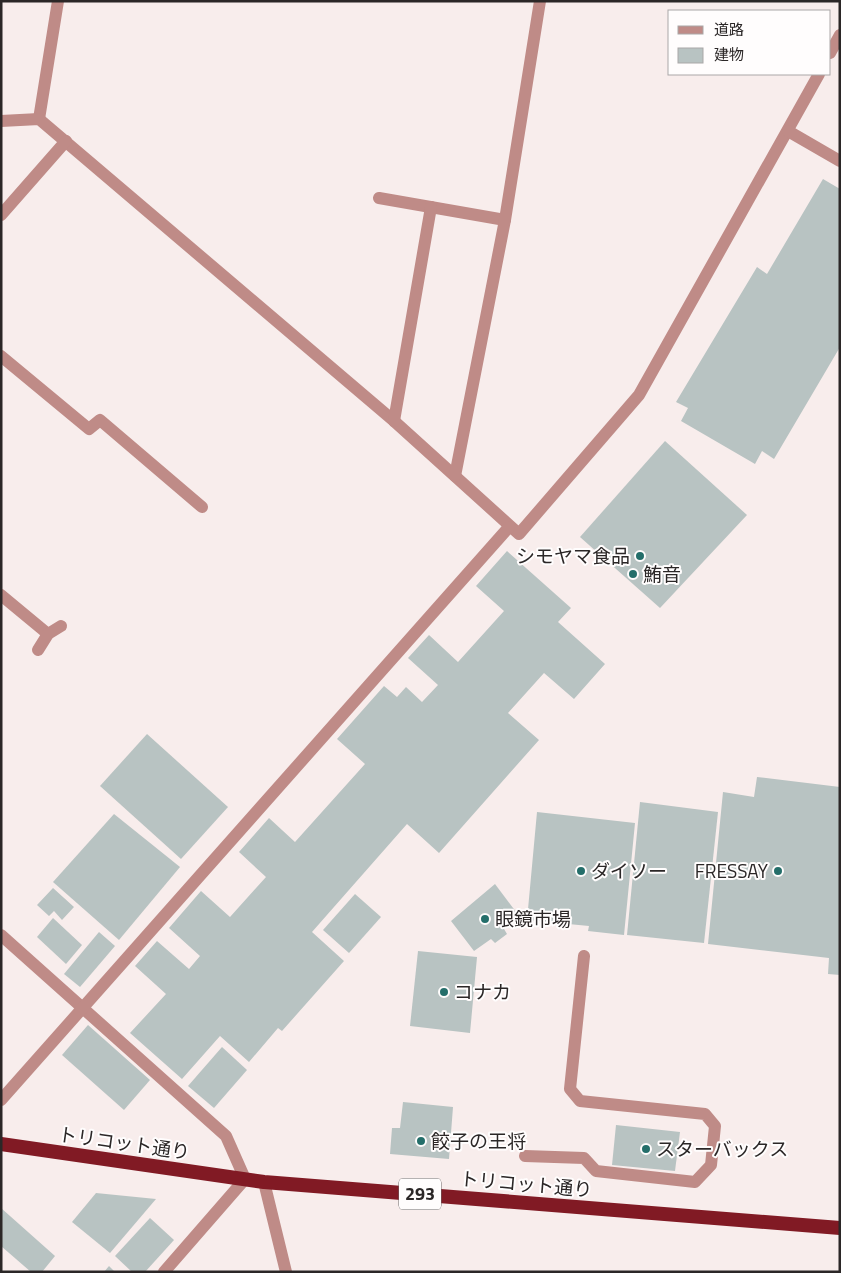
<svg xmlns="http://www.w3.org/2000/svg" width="841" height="1273" font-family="'Titillium Web','Noto Sans JP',sans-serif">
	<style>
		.building { fill: #b8c3c2 }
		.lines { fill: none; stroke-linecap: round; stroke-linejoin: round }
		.service { stroke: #bf8b87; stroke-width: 12 }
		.minor { stroke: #bf8b87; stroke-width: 12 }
		.trunk { stroke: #811a24; stroke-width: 14 }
		.poi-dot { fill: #246e6a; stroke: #fffdfd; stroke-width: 2 }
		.labels { text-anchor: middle; stroke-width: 4; stroke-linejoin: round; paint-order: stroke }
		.shield { fill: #fffdfd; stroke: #6b6767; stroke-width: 1 }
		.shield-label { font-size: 18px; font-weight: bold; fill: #2b2727 }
		.poi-label { font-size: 19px; fill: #2b2727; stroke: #fffdfd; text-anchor: start }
		.street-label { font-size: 19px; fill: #2b2727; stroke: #fffdfd }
	</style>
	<rect width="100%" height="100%" fill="#f8edec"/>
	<g class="building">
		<polygon points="823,179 840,189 840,347 774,459 762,451 755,464 681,421 688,408 676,402 757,267 767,274"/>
		<polygon points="665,441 747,515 660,608 580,537"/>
		<polygon points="507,551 571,608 558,622 605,664 574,699 544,673 508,713 539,740 439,853 407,824 312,932 344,961 282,1031 278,1028 249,1062 220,1036 182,1079 130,1033 166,994 135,966 157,941 189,969 200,956 169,928 201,891 230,917 266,877 239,852 269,818 295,842 365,764 337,739 384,686 397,697 406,687 422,702 438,685 408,658 429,635 458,662 504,611 476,586"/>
		<polygon points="147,734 228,807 181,859 100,786"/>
		<polygon points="757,777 840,787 840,975 828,974 829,958 708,944 723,792 754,797"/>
		<polygon points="640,802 718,812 704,943 627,935"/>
		<polygon points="537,812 635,823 624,935 588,931 589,926 527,920"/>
		<polygon points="114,814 180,867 119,940 53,882"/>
		<polygon points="495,884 519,916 504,929 507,934 495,943 491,939 474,951 451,921"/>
		<polygon points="53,888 74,907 62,920 54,911 49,916 37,905"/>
		<polygon points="355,894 381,917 349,953 323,930"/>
		<polygon points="53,918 82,945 66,964 37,937"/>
		<polygon points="99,932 115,946 80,987 64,974"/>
		<polygon points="418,951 477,957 470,1033 410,1026"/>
		<polygon points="88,1025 150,1080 124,1110 62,1055"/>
		<polygon points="222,1047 247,1070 214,1108 188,1086"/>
		<polygon points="403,1102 453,1107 449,1159 390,1154 392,1128 400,1128"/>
		<polygon points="616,1125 680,1132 675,1171 612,1165"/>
		<polygon points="96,1193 156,1199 110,1253 72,1222"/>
		<polygon points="1,1208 55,1256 42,1272 31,1272 1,1246"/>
		<polygon points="150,1218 174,1240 145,1272 132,1272 115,1256"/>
		<polygon points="109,1266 115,1272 104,1272"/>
	</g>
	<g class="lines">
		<polyline class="service" points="525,1156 584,1158 596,1171 695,1182 711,1165 715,1126 705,1114 580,1101 570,1089 584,956"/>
		<g class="minor">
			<polyline points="830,53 840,35"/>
			<polyline points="39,119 58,1"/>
			<polyline points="1,121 39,119 394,421 519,534 639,395 819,74"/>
			<polyline points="788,131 840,161"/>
			<polyline points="379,198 505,220"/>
			<polyline points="1,215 66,141"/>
			<polyline points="1,356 89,429 100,420 202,507"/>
			<polyline points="394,421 431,207"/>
			<polyline points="455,476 505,220 540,1"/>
			<polyline points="1,595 48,634"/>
			<polyline points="38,650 48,634 61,626"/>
			<polyline points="1,935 226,1136 245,1179 164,1272"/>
			<polyline points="1,1100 509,527"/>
			<polyline points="264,1182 286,1272"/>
		</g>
		<polyline class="trunk" points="1,1144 264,1182 840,1228"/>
	</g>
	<g class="poi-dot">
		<circle cx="640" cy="556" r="5"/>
		<circle cx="633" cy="574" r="5"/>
		<circle cx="581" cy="871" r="5"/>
		<circle cx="778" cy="871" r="5"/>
		<circle cx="485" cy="919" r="5"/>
		<circle cx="444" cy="992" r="5"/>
		<circle cx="421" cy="1141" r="5"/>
		<circle cx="646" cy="1149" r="5"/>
	</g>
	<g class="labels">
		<rect class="shield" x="399" y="1178.5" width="42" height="31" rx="4"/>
		<g class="shield-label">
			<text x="420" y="1200">293</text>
		</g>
		<g class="poi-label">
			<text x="630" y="563" text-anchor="end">シモヤマ食品</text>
			<text x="643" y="581">鮪音</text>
			<text x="591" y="878">ダイソー</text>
			<text x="768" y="878" text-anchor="end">FRESSAY</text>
			<text x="495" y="926">眼鏡市場</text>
			<text x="454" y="999">コナカ</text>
			<text x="431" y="1148">餃子の王将</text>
			<text x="656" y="1156">スターバックス</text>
		</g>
		<g class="street-label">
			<text transform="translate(124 1143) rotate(8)" y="7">トリコット通り</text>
			<text transform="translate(526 1184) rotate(5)" y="7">トリコット通り</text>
		</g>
	</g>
	<rect width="841" height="1273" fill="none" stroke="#2b2727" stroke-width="5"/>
	<rect x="668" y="10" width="162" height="65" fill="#fffdfd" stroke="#aaa7a7"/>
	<rect x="678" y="26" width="25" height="8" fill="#bf8b87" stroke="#aaa7a7"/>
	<text x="714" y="35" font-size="15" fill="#2b2727">道路</text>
	<rect x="678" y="48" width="25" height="15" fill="#b8c3c2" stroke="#aaa7a7"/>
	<text x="714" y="60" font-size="15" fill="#2b2727">建物</text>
</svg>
